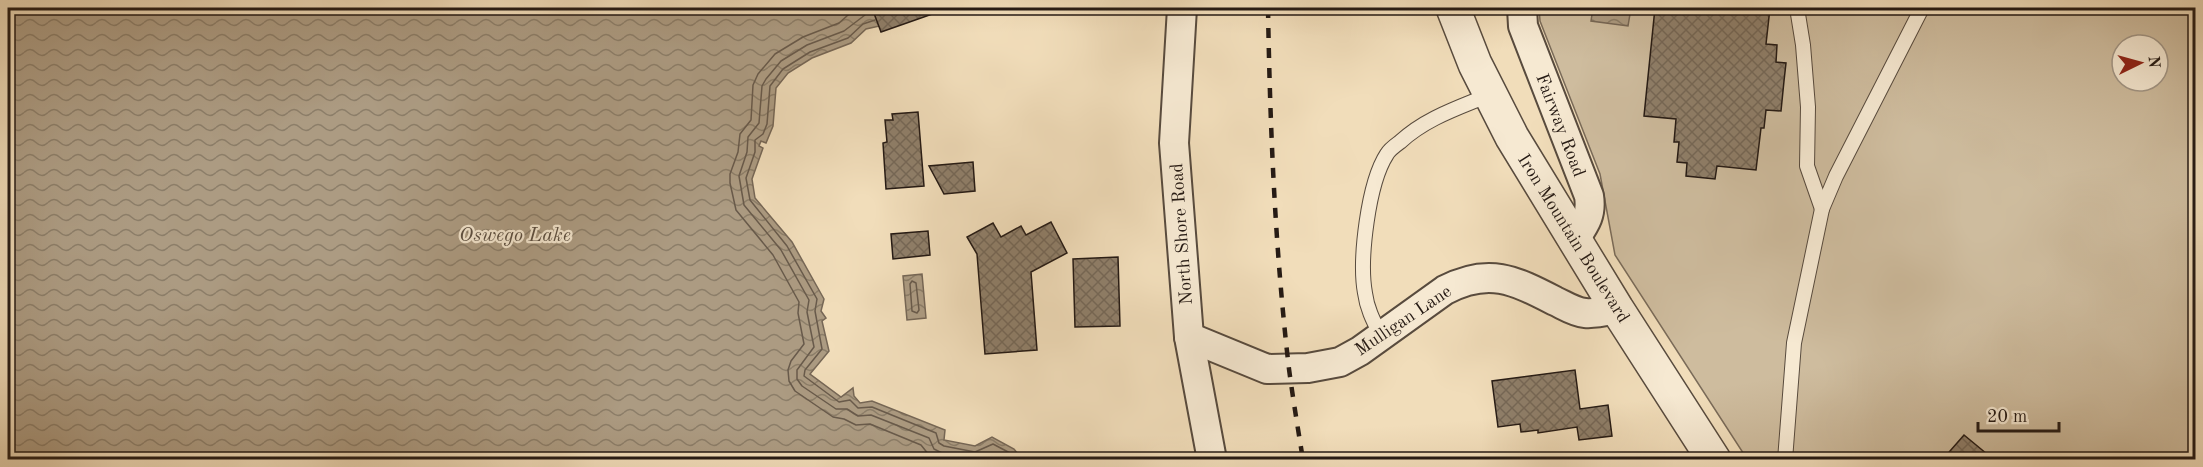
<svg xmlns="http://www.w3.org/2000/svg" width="2203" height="467" font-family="'Old Standard TT',serif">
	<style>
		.grass { fill: #cebc9e; stroke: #7a6b59; stroke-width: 1.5; fill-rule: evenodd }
		.water { fill: url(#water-waves); stroke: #766756; stroke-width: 1.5 }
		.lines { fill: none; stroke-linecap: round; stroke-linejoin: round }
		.shore { stroke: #685a4b; stroke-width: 1.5 }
		.building { fill: url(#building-cross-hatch); stroke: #251a14; stroke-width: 1.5 }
		.service-casing { stroke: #584b3e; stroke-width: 16 }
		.minor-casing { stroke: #584b3e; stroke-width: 32 }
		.tertiary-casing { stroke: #584b3e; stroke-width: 36 }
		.service { stroke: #f6e9d2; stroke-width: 14 }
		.minor { stroke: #f6e9d2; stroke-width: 28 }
		.tertiary { stroke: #f6e9d2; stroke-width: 33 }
		.rail { stroke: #251a14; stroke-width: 4.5; stroke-dasharray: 10 10; stroke-linecap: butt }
		.labels { text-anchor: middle; stroke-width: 4.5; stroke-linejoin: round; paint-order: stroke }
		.street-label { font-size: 18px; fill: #251a14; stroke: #f6e9d2 }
		.water-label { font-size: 20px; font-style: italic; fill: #5b4e40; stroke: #f6e9d2 }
	</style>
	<defs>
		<pattern id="water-waves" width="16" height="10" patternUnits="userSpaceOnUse" patternTransform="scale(1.5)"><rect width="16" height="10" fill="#ac9b82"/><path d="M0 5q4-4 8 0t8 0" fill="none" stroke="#8c7e69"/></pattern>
		<pattern id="building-cross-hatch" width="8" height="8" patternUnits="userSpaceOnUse" patternTransform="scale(1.5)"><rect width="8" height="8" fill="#8f7f6a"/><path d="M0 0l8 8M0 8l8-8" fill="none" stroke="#756756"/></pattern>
	</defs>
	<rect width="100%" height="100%" fill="#f1ddba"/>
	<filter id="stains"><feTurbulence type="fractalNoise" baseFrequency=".00333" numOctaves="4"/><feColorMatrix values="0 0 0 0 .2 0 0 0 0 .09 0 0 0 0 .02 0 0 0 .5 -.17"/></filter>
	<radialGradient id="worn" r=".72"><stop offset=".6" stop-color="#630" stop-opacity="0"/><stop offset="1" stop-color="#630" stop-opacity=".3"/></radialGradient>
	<path class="grass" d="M1539,8h656v451h-448l-132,-204 -15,-81 -60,-153zM2122,45h36v36h-36z"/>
	<g class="water">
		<polygon points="8,8 878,8 884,25 866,29 851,43 812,58 788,73 776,88 773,126 766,143 761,141 759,146 763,148 752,179 755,198 792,242 824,299 821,311 826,318 822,321 829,351 810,374 841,397 853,388 854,396 860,403 872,401 945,430 944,440 975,446 992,437 1014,449 1022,459 8,459"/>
		<polygon points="1593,8 1631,8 1628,26 1591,21"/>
		<polygon points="922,274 926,318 907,320 903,276"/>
	</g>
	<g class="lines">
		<g class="shore">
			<polyline points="856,8 839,23 803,37 775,54 758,74 753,85 751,120 740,134 738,152 730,174 730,183 736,210 773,255 799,302 798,313 804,344 791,361 788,370 789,381 795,391 833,417 844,419 856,425 870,424 921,445 933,460"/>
			<polyline points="865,8 865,15 844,31 807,45 781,61 766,79 762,86 759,123 748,137 747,152 739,176 744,205 781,250 809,300 807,312 814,347 797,370 797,379 802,386 836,409 847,409 858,416 871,415 929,438 934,449 942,453 975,459 992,453 1005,460"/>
			<polyline points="875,20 863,24 848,38 810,52 783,69 770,86 767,124 763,134 755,140 755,152 746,178 750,200 787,246 817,299 815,311 822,349 805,370 804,376 839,402 850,400 858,408 872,407 936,433 939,443 944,446 975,452 993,444 1010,453 1015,460"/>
			<polygon points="912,281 916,283 919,310 917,313 912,311 910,284"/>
		</g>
	</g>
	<g class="building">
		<polygon points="872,8 941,8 941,11 881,32"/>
		<polygon points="1655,8 1770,8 1766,44 1777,45 1776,62 1786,63 1784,81 1781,111 1766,110 1764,128 1761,128 1756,170 1717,166 1715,179 1686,176 1687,163 1677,162 1679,142 1674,142 1676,119 1644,116"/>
		<polygon points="918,112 924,186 886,189 883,143 887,142 885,120 893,120 892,114"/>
		<polygon points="973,162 975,191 944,194 929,166"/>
		<polygon points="1051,222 1067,253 1031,272 1037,350 985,354 977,254 967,237 993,223 1001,237 1021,226 1026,235"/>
		<polygon points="928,231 930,255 893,259 891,234"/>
		<polygon points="1118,257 1120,326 1075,327 1073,259"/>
		<polygon points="1575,370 1580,409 1608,405 1612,436 1579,440 1577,427 1538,433 1538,430 1521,432 1520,424 1498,427 1492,381"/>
		<polygon points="1964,435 1993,459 1943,459"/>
	</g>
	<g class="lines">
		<defs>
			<g id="service">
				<polyline points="1797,8 1803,45 1808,107 1807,166 1822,209"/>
				<path d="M1381,336c-7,-14 -14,-27 -16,-43 -6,-33 3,-110 22,-139 3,-5 9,-9 13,-12 26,-24 58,-34 89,-47"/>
				<polyline points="1785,460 1794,343 1822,209 1836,176 1922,8"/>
			</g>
			<g id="minor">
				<polyline points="1182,8 1174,143 1189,337 1212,460"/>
				<path d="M1522,8l1,18 66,170c3,19 -4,28 -14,43"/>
				<path d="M1189,337l78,32 41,-1 32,-6 20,-11 85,-61c44,-23 69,-10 110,11 9,4 19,11 30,12 10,1 22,-2 32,-4"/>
			</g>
			<polyline id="tertiary" points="1453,8 1475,64 1512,137 1617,309 1714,460"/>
		</defs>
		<use href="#service" class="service-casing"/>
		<use href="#minor" class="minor-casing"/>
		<use href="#tertiary" class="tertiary-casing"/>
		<use href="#service" class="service"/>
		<use href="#minor" class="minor"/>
		<use href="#tertiary" class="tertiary"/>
		<path class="rail" d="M1268,8c2,120 7,241 21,361 4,30 9,60 14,91"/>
	</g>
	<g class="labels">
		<g class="street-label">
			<text transform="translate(1561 125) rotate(69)" y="6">Fairway Road</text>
			<text transform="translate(1181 234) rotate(-94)" y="6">North Shore Road</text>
			<text transform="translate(1574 238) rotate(58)" y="6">Iron Mountain Boulevard</text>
			<text transform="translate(1403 320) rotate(-34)" y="6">Mulligan Lane</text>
		</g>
		<g class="water-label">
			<text x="515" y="241">Oswego Lake</text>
		</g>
	</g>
	<rect width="2203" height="467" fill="none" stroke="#f1ddba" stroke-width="30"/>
	<rect x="9" y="9" width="2185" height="449" fill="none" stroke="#251a14" stroke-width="3"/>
	<rect x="15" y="15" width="2173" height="437" fill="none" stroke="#251a14" stroke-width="1.5"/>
	<g transform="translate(2140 63) rotate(85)"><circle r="28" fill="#f6e9d2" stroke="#a29686" stroke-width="1.5"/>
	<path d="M0-4.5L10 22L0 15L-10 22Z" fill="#8f2418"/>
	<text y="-9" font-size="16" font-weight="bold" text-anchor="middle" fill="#251a14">N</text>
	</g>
	<path d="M1978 422v9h81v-9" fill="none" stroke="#251a14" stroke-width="3"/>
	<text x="1987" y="422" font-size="18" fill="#251a14" stroke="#f6e9d2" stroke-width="4.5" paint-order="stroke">20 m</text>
	<rect width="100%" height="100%" filter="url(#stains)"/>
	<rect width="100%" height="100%" fill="url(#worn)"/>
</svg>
